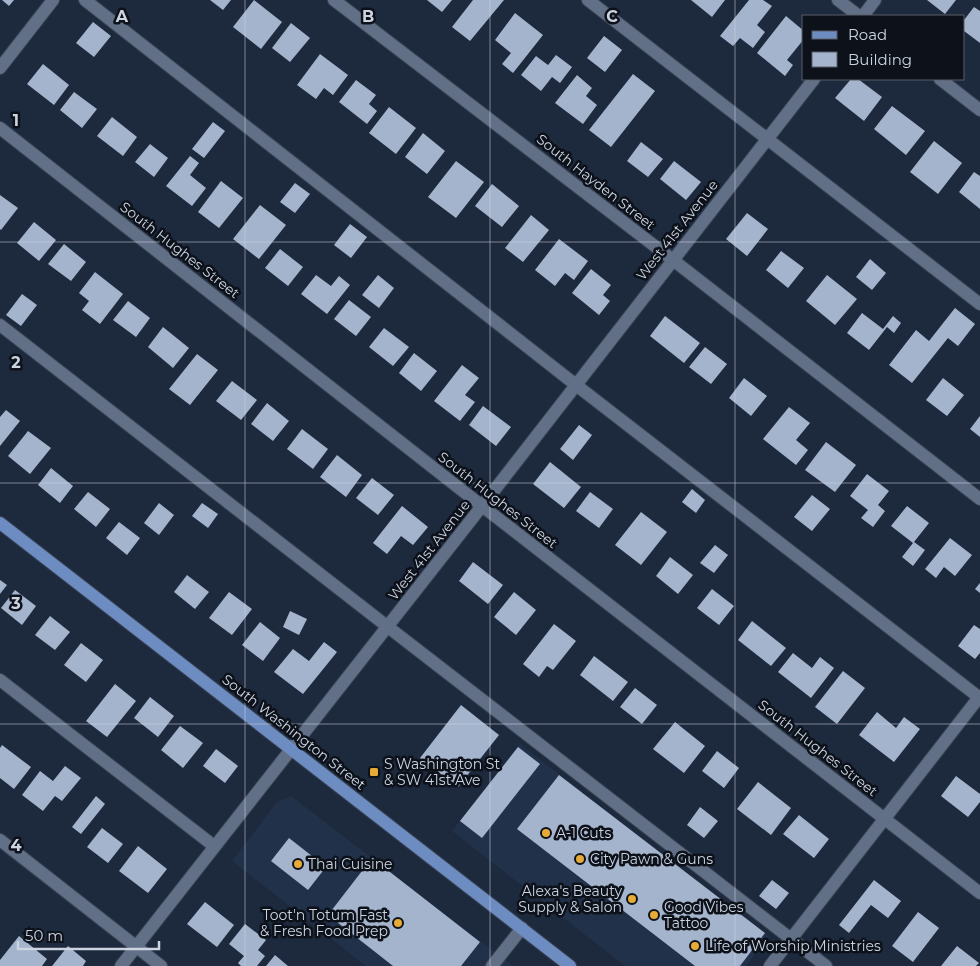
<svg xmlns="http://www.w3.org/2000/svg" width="980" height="966" font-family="Montserrat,sans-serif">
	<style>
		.built { fill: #22314a }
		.building { fill: #a5b4cd }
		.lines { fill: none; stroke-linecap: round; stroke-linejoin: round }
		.minor-casing { stroke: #3a4454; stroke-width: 14 }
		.major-casing { stroke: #3a4454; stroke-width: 14 }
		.minor { stroke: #627087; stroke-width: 12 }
		.major { stroke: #6c8cc2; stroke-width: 12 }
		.grid { fill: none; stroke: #ccd4e1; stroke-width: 1; stroke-opacity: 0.55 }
		.poi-dot { fill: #e7ac36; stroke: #0c111a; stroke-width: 2 }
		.labels { text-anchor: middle; stroke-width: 5; stroke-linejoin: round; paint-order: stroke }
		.street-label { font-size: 14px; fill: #ccd4e1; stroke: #0c111a }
		.poi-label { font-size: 14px; fill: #ccd4e1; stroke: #0c111a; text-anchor: start }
		.grid-label { font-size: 16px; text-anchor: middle; font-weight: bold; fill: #ccd4e1; stroke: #0c111a; stroke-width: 5; stroke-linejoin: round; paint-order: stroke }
	</style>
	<rect width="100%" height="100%" fill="#1d293c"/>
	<g class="built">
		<polygon points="520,744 769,936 746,966 625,966 452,831"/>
		<polygon points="291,796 513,966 366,966 232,861 277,802"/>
	</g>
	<g class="building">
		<polygon points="2,0 14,0 9,6"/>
		<polygon points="210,0 231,0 223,10"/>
		<polygon points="254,0 282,22 261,49 233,27"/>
		<polygon points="427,0 452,0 442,12"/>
		<polygon points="473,0 504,0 470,41 452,27"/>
		<polygon points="691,0 725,0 712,17"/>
		<polygon points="749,0 763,0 772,6 757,25 765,32 753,48 740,38 733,46 720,36"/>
		<polygon points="927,0 956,0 945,14"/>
		<polygon points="974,7 980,11 980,43 964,31 964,20"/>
		<polygon points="515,13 543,35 513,73 502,64 511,53 495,40"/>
		<polygon points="786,16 804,31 804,39 787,60 793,65 785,76 757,53"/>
		<polygon points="93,22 111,36 94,57 76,43"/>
		<polygon points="291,23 310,38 290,62 272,48"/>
		<polygon points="604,36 622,50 605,72 587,58"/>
		<polygon points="320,54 348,75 333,95 324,88 316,99 297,85"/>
		<polygon points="556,55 572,67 560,83 552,77 541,91 521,75 536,56 548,65"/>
		<polygon points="43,64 69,85 54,105 27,84"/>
		<polygon points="633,74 655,91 611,147 589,130"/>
		<polygon points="577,75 592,88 586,96 597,105 583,124 555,103"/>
		<polygon points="851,79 858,79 882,97 864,121 835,98"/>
		<polygon points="356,80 376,95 369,104 377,111 367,124 339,102"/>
		<polygon points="74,92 97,109 82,128 60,110"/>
		<polygon points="892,106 925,131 906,155 874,129"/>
		<polygon points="389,107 416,128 396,154 369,133"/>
		<polygon points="112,117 137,137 123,156 97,136"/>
		<polygon points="213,122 225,131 204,158 192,149"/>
		<polygon points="423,133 445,151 427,174 405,157"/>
		<polygon points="934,141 962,163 938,194 910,172"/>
		<polygon points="641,142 663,159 648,177 627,161"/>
		<polygon points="150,144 168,158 154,177 135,162"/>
		<polygon points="190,156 199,163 190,175 206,188 192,206 166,186"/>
		<polygon points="456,161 484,182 456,218 428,197"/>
		<polygon points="674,161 701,182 686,200 660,179"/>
		<polygon points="974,172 980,176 980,209 959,192"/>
		<polygon points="221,181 243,198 219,228 198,212"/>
		<polygon points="295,183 310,194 295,213 280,202"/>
		<polygon points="492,184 519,206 502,227 475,206"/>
		<polygon points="0,195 18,208 1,230 0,229"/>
		<polygon points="260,205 286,225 259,259 233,239"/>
		<polygon points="747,213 768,229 747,256 726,239"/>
		<polygon points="531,215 549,230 523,262 505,248"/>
		<polygon points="34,222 56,240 39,261 17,243"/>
		<polygon points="350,224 367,237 351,258 334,245"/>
		<polygon points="559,239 588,261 574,280 565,273 555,286 535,270"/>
		<polygon points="64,244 86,262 71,281 48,264"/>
		<polygon points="280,249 303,267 288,286 265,268"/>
		<polygon points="781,251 804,268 788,288 766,270"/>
		<polygon points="870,259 886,273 872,290 856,277"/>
		<polygon points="591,269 611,285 603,295 610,301 599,315 572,293"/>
		<polygon points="95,272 123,294 100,324 82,310 89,301 79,293"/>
		<polygon points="316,275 331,286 339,276 350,285 327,314 301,294"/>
		<polygon points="378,275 394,288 379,308 362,295"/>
		<polygon points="827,275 857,299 835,325 806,301"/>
		<polygon points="22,294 37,305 21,326 6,315"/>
		<polygon points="349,300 371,317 356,336 334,319"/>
		<polygon points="128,301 150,318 136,337 113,320"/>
		<polygon points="955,308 975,324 958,346 948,338 912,383 889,365 916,330 929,341"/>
		<polygon points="862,313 883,329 893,316 901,323 894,333 887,327 869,350 847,333"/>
		<polygon points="665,316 700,343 684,363 650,336"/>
		<polygon points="163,327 189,348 173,368 148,347"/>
		<polygon points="384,328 409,347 393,366 369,347"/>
		<polygon points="705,347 727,364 711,384 689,367"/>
		<polygon points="414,353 437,371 421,391 399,373"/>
		<polygon points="197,354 218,370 190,405 169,389"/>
		<polygon points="462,365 479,378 465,395 475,402 460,421 434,401"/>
		<polygon points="744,378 767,396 751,416 729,398"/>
		<polygon points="943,378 964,395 947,416 926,400"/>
		<polygon points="232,381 257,400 241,420 216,401"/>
		<polygon points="267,403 289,421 273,441 251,424"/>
		<polygon points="483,406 511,427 496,446 469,425"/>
		<polygon points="789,407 810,423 796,440 808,450 796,465 763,439"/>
		<polygon points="6,410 20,421 0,446 0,417"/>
		<polygon points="980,416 980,437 970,429"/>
		<polygon points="579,425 592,435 573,460 560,449"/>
		<polygon points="302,429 328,449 313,469 287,449"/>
		<polygon points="28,431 51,448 30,474 8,456"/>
		<polygon points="826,442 856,465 835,492 805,470"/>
		<polygon points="337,455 362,475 346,497 320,477"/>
		<polygon points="550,462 581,487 564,508 533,484"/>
		<polygon points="51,468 73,486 60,503 38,485"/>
		<polygon points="867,474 889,491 878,505 885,511 873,527 861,518 868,510 850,496"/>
		<polygon points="372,478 394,495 378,515 356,498"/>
		<polygon points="692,489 705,500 696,513 682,502"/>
		<polygon points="88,492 110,509 96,527 74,509"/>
		<polygon points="590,492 613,509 599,528 576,511"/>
		<polygon points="812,495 830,509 812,531 794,517"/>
		<polygon points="159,503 174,515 159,535 144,523"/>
		<polygon points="202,503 218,514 208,528 192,516"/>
		<polygon points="402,506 428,527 413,545 401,536 387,554 373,543"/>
		<polygon points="907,506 929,523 914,542 925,550 913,566 902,557 913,543 891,526"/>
		<polygon points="641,512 667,532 641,565 615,545"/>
		<polygon points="119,522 140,538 127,555 106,538"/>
		<polygon points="950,538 972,555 955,576 944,567 936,578 925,569"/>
		<polygon points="715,545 728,555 714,573 700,563"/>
		<polygon points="670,557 693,575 678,594 656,576"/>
		<polygon points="473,562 503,585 488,604 459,581"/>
		<polygon points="187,575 209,592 195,609 174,592"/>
		<polygon points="0,580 7,585 0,594"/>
		<polygon points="980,583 980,593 975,589"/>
		<polygon points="712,589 734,606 719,625 697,608"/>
		<polygon points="15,590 36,606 22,625 1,608"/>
		<polygon points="229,592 252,609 232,635 209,618"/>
		<polygon points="514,592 536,610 516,635 494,617"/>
		<polygon points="290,611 307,619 299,635 283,627"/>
		<polygon points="50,616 70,632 55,650 35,635"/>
		<polygon points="752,621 786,648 771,666 738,640"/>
		<polygon points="260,622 280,638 263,661 242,645"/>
		<polygon points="554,624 576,641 553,670 547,666 539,677 523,664"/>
		<polygon points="974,625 980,629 980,653 975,659 958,646"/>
		<polygon points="324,642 337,652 303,694 274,672 293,649 309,661"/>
		<polygon points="81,643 103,660 86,682 64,665"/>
		<polygon points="793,653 812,668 820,657 834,668 811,698 778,672"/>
		<polygon points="594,656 628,682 613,701 580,675"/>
		<polygon points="843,671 865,688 837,724 815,707"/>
		<polygon points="115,684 136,701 107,737 86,721"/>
		<polygon points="635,688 657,705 642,724 620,707"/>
		<polygon points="150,697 174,716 158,737 134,718"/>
		<polygon points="461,705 499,735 458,787 420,758"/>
		<polygon points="877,712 896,728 904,717 920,729 894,762 859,735"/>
		<polygon points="675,722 705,746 684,773 653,749"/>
		<polygon points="180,726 203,743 183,768 161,750"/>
		<polygon points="2,745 31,767 14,789 0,778 0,748"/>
		<polygon points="518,747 540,764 482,838 460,821"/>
		<polygon points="216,749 238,766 225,783 203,766"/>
		<polygon points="717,751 739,768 724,788 702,771"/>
		<polygon points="65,766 81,778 62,801 55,796 43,811 22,795 40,771 53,781"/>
		<polygon points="559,775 765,933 740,966 695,966 517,829"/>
		<polygon points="956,776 980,794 980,802 968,817 941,796"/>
		<polygon points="758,782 791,808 771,835 737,809"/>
		<polygon points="96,796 105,804 81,834 72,827"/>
		<polygon points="700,807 718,821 704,838 687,825"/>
		<polygon points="799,815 829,839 814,858 783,834"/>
		<polygon points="102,828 123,844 108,863 87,847"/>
		<polygon points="289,838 326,867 308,890 271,861"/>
		<polygon points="138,846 167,869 148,893 119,871"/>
		<polygon points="372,858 480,942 461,966 393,966 328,915"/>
		<polygon points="772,880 789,893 776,909 759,896"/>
		<polygon points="874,880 901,901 888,918 871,905 849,933 839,925"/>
		<polygon points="205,902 234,925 217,947 187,924"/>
		<polygon points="918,912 939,928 913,962 892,946"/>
		<polygon points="245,924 266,940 258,950 265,956 257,966 241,966 238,963 244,956 229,944"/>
		<polygon points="19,936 47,959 42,966 0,966 0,960"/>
		<polygon points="68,946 86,961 83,966 52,966"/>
		<polygon points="957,946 979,963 976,966 941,966"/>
		<polygon points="275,955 288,966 266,966"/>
	</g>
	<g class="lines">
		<defs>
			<g id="minor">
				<polyline points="85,0 576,385 980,698"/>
				<polyline points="334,0 673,260 980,499"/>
				<polyline points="588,0 980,304"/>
				<polyline points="838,0 859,16"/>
				<polyline points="863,16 875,0"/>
				<polyline points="0,68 53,0"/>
				<polyline points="940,79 980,110"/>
				<polyline points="0,128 482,506 980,893"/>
				<polyline points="0,325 388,627 826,966"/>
				<polyline points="0,680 214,846"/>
				<polyline points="0,840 161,966"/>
				<polyline points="121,966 482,506 814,79"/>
				<polyline points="492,966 522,928"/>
				<polyline points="770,966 980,696"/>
			</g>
			<polyline id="major" points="0,523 570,966"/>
		</defs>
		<use href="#minor" class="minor-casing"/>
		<use href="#major" class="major-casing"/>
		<use href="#minor" class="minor"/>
		<use href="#major" class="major"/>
	</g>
	<path class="grid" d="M245,0v966M490,0v966M735,0v966M0,242h980M0,483h980M0,724h980"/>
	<g class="poi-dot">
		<rect x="369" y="767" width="10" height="10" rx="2.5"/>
		<circle cx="546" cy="833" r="5"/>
		<circle cx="580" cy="859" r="5"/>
		<circle cx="298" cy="864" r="5"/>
		<circle cx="632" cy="899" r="5"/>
		<circle cx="654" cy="915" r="5"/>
		<circle cx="398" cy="923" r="5"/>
		<circle cx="695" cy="946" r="5"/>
	</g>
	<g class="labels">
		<g class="street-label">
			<text transform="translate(596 182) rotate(38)" y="5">South Hayden Street</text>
			<text transform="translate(677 230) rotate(-52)" y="5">West 41st Avenue</text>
			<text transform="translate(180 250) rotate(38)" y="5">South Hughes Street</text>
			<text transform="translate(498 500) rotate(38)" y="5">South Hughes Street</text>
			<text transform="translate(429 550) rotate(-52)" y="5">West 41st Avenue</text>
			<text transform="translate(294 732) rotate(38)" y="5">South Washington Street</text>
			<text transform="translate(818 748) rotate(38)" y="5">South Hughes Street</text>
		</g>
		<g class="poi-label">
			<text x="384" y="769">S Washington St<tspan x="384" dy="16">&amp; SW 41st Ave</tspan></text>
			<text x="556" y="838">A-1 Cuts</text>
			<text x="590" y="864">City Pawn &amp; Guns</text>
			<text x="308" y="869">Thai Cuisine</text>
			<text x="622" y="896" text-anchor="end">Alexa's Beauty<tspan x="622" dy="16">Supply &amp; Salon</tspan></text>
			<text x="664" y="912">Good Vibes<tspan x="664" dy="16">Tattoo</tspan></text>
			<text x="388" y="920" text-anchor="end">Toot'n Totum Fast<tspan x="388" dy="16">&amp; Fresh Food Prep</tspan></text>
			<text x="705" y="951">Life of Worship Ministries</text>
		</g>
	</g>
	<g class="grid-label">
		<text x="122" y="22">A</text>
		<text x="368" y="22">B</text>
		<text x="612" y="22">C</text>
		<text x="16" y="126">1</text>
		<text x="16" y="368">2</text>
		<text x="16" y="609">3</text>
		<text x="16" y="851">4</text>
	</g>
	<rect x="802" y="15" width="162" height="65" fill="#0c111a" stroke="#595f6a"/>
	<rect x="812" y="31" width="25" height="8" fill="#6c8cc2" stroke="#595f6a"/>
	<text x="848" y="40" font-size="15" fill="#ccd4e1">Road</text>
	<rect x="812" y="52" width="25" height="15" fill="#a5b4cd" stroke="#595f6a"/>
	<text x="848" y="65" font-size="15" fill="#ccd4e1">Building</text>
	<path d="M18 941v8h141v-8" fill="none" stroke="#ccd4e1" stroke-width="2.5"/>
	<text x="25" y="941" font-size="15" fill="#ccd4e1" stroke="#0c111a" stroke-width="4" paint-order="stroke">50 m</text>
</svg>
